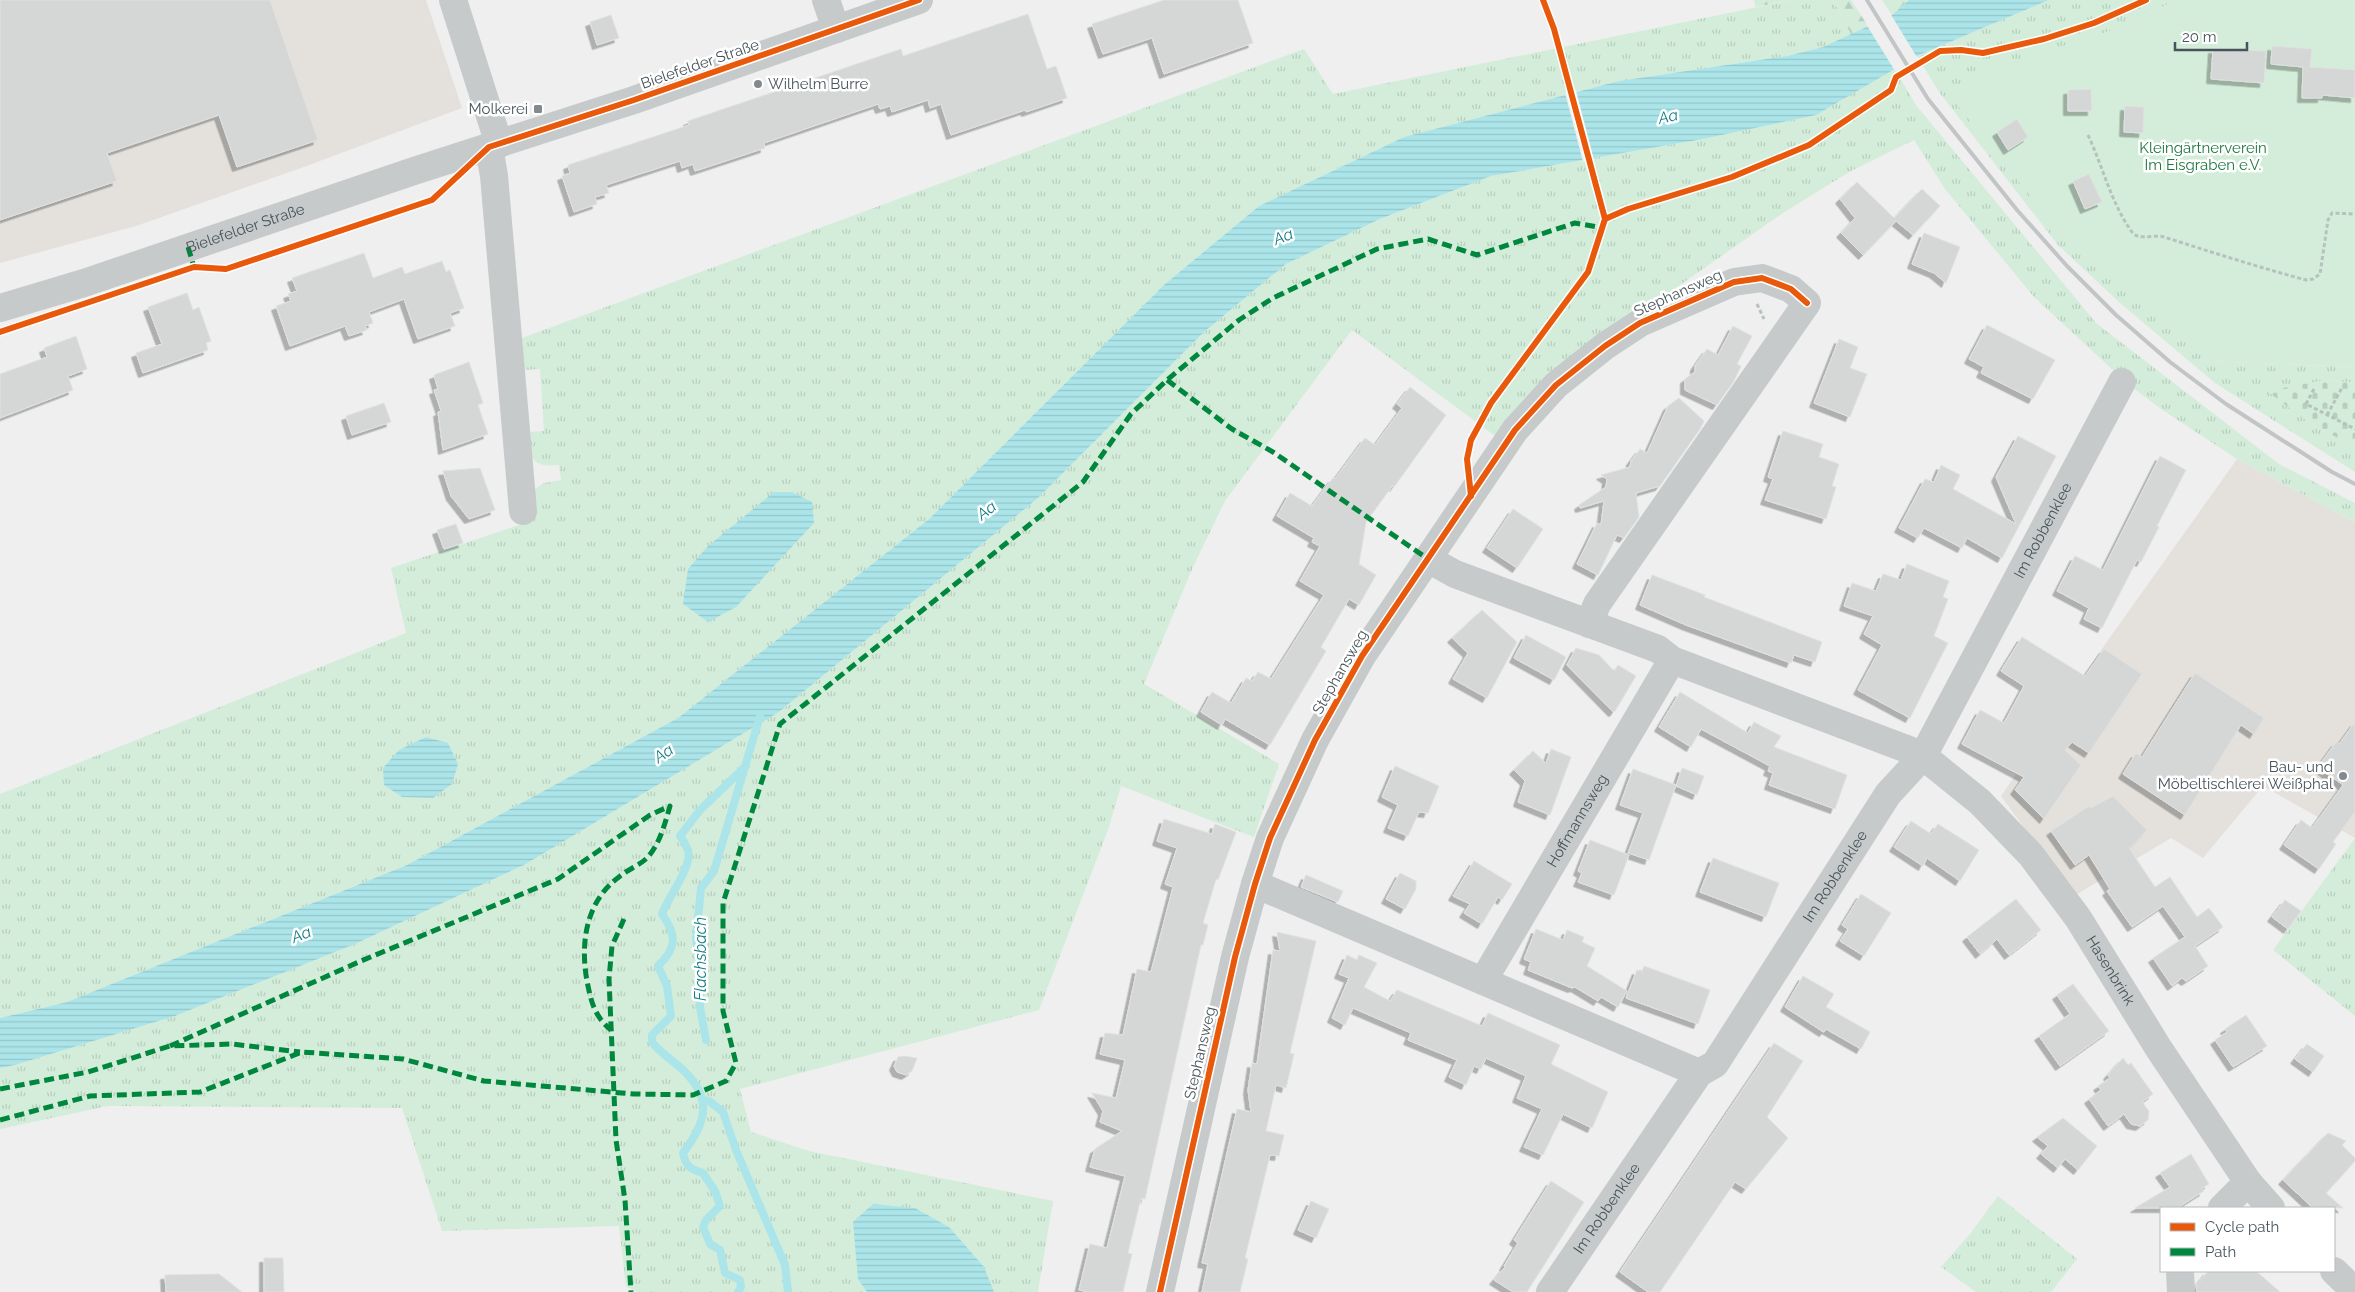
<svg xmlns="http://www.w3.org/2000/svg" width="2355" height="1292" font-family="Raleway,sans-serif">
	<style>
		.commercial { fill: #e4e1dc }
		.grass { fill: url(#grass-tufts) }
		.forest { fill: url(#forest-firs) }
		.cemetery { fill: url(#cemetery-stones) }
		.garden { fill: #d4edda }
		.water { fill: url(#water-rules) }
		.pier { fill: #efefef }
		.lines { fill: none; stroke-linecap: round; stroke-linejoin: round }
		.stream { stroke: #abe5e9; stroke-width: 8 }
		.building { fill: #d5d7d7; stroke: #e0e1e2; filter: url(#shadow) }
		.path { stroke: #b6c2bc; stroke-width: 3; stroke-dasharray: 4 2.5; stroke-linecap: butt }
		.minor { stroke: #c6cacb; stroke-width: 28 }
		.rail { stroke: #c2c4c6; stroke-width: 4 }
		.quiet { stroke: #00873e; stroke-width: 5; stroke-dasharray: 10 5; stroke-linecap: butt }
		.cycleway-casing { stroke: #fff; stroke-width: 9 }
		.cycleway { stroke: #e8590c; stroke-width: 6 }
		.poi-dot { fill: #828a8e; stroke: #fff; stroke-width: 2 }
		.labels { text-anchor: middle; stroke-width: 5; stroke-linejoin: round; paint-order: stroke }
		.street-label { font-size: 15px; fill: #47545a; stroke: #fff }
		.poi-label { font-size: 15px; fill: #47545a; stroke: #fff; text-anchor: end }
		.park-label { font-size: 15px; fill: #1c773c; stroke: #fff }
		.water-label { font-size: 16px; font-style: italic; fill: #147d83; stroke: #fff }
	</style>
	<defs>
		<pattern id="grass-tufts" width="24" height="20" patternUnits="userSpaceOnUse" patternTransform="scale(1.25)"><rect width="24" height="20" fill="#d4edda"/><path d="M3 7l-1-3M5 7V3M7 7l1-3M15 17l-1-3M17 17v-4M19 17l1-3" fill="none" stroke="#b7cdbd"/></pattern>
		<pattern id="forest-firs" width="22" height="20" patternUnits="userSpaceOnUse" patternTransform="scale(1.25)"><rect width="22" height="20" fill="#d4edda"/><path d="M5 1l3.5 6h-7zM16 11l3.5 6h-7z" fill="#b7cdbd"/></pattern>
		<pattern id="cemetery-stones" width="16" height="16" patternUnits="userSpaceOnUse" patternTransform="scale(1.25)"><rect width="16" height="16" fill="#d4edda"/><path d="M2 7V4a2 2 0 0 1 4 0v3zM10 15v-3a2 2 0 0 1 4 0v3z" fill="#b7cdbd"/></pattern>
		<pattern id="water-rules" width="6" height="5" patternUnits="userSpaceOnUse" patternTransform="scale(1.25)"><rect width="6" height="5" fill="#abe5e9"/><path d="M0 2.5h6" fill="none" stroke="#94c6ca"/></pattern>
		<filter id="shadow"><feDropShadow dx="-4.5" dy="4.5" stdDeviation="0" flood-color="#0004"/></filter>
	</defs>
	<rect width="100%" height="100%" fill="#efefef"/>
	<g class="commercial">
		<polygon points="0,0 426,0 462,108 301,168 136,226 0,263"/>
		<polygon points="2237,459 2355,522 2355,838 2263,786 2203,858 2171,838 2074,896 2001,796 2106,643"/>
	</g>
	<g class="grass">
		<path d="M1792,0h41l18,34 -28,13 -36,9 -168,25 -215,56 -145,69 -94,78 -236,235 -251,199 -271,147 -340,137 -67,16v-224l406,-161 -15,-65 140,-47 4,-32 9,-6 17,-3 -2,-15c-28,3 -30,-8 -31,-33l16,-1 -4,-62 -16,1 -2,-32 782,-289 29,45z"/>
		<polygon points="2049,0 2177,0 2119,28 2209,361 2355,367 2355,383 2325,380 2311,424 2355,447 2355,472 2215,383 2120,303 2058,245 1939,92 1917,56"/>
		<polygon points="1894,68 1916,105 2096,323 2279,464 2355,503 2355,522 2237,459 2161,409 2128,384 2034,297 1945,189 1914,140 1849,172 1783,213 1630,320 1495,436 1352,330 1225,501 1193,567 1144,684 1279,764 1254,837 1121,786 1108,830 1039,1010 740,1089 751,1132 809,1151 1053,1201 1038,1292 639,1292 626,1287 619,1226 442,1231 402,1108 108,1106 0,1129 0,1068 15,1065 175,1016 355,944 526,864 779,712 1038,498 1204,332 1286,264 1380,219 1491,176 1703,139 1815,115"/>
		<polygon points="2355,838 2355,1016 2273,950"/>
		<polygon points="1998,1196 2077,1259 2051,1292 1976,1292 1941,1267 1970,1234"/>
	</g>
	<g class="forest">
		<polygon points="1754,0 1792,0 1755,7"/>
		<polygon points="1833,0 1851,0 1868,26 1851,34"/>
		<polygon points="1882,0 1909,0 1892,15"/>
	</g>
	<polygon class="cemetery" points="2325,380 2355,383 2355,447 2311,424 2267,391"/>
	<polygon class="garden" points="2177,0 2355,0 2355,367 2209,361 2069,244 1954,101 1981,72 2119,28"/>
	<g class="water">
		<polygon points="1909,0 2049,0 1917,56 1816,115 1703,139 1491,176 1380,219 1286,264 1204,332 1038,498 779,712 526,864 355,944 175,1016 15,1065 0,1068 0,1018 67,1002 407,865 678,718 929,519 1165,284 1259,206 1404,137 1619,81 1787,56 1823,47 1892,15"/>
		<polygon points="774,492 792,492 812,502 814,523 736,607 708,622 683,604 688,569 708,546"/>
		<polygon points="426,737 448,743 458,764 452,784 433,798 402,797 384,785 383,768 399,750"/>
		<polygon points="873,1204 915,1208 949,1227 984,1267 994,1292 867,1292 858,1279 853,1222"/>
	</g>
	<g class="pier">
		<polygon points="1890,13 1918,59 1895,71 1866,24"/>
		<polygon points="1576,90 1594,160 1583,162 1565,93"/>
	</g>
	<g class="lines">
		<g class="stream">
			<polyline points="706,1040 700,1007 701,971 696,939 701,888 714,871 760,716"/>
			<polyline points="702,1100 709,1101 723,1112 736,1150 785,1265 788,1292"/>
			<path d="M738,1292l3,-5 -1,-7 -15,-7 -5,-23 -10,-6 -7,-17 3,-7 14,-14 -5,-15 -12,-18c-13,-4 -17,-6 -20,-20 22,-29 31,-53 1,-82 -10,-10 -23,-17 -32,-29v-7l19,-19 -4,-30 -9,-20c19,-18 19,-31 4,-52 6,-17 31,-48 26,-64 -2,-5 -5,-10 -8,-14l20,-26 46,-44"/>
		</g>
	</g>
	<g class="building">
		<polygon points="0,0 270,0 318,140 237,167 219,115 107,153 117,181 0,220"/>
		<polygon points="1164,0 1238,0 1253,43 1164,74 1152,38 1103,54 1092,24"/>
		<polygon points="1028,14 1047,69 1056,66 1067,98 1026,112 1025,110 951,135 941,104 930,108 928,100 892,112 890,106 880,109 878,104 764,143 765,148 695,171 693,164 682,168 680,161 606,185 609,193 595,197 597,204 574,212 562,176 570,173 568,165 689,125 688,121 901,49 903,56"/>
		<polygon points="611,15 619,38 597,45 590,22"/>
		<polygon points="2272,46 2312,49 2310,67 2355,70 2355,98 2322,95 2322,98 2302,98 2303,67 2271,64"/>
		<polygon points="2213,49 2266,51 2264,83 2211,79"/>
		<polygon points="2091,89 2092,111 2068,111 2068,90"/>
		<polygon points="2125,106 2144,107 2143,133 2124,132"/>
		<polygon points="2017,119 2028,137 2008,150 1997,132"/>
		<polygon points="2089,174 2102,202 2085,209 2073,181"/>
		<polygon points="1857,182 1894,218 1922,189 1940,206 1913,235 1896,221 1863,255 1841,233 1855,218 1840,199"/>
		<polygon points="1924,233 1960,247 1946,283 1934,273 1912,264"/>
		<polygon points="364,253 373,278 402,267 405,274 442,261 446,272 450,270 464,308 450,313 455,326 418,339 404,299 369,312 373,323 365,326 367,330 349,336 345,326 290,346 276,306 291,301 288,294 297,291 292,278"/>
		<polygon points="187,293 193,310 199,307 211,341 206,343 208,350 143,373 136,353 162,344 148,307"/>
		<polygon points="1987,325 2055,360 2033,399 1981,373 1984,367 1969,359"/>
		<polygon points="1733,326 1752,336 1737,364 1741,366 1734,381 1717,405 1685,390 1685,379 1695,372 1695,366 1707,349 1718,355"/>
		<polygon points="76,336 87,369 68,376 73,390 0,418 0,374 47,357 44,348"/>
		<polygon points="1839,339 1858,347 1850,368 1867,374 1850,417 1814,403"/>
		<polygon points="469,362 483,403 478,405 488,434 443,450 438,412 441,411 434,390 438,389 434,375"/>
		<polygon points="1410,387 1446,415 1394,487 1393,485 1366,522 1359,564 1376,575 1359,605 1349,599 1321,647 1326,651 1270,745 1225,719 1222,725 1201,712 1212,692 1231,703 1246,678 1252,681 1258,672 1271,679 1324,595 1300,581 1320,546 1312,542 1314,538 1277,516 1290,493 1312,506 1333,478 1335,479 1365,438 1375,445 1402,408 1397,404"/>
		<polygon points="1679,398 1704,421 1700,429 1660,486 1636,493 1639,517 1624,538 1617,535 1598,575 1577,564 1597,523 1601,525 1604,501 1580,508 1579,505 1606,487 1607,479 1601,475 1630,467 1631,461 1640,449 1647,453 1668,406"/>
		<polygon points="384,403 391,422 352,435 346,416"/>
		<polygon points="1783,431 1823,444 1819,457 1839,464 1832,486 1836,487 1826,519 1765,500 1773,479 1768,477"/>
		<polygon points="2018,436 2056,456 2002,558 1967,538 1962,548 1924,528 1918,538 1899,528 1925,479 1934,482 1941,465 1960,475 1953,489 2016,524 1996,477"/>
		<polygon points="2160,456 2186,470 2157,526 2159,527 2141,562 2137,560 2102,628 2084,619 2089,608 2057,591 2075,556 2103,570"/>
		<polygon points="480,468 495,510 469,519 451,496 443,471"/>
		<polygon points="1513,509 1543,529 1517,568 1487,548"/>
		<polygon points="456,524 463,543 444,549 437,530"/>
		<polygon points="1907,564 1949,581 1943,597 1948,599 1934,636 1948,643 1910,718 1858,690 1882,645 1864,634 1873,616 1844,606 1852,583 1876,591 1883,574 1901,580"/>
		<polygon points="1652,575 1705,595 1704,597 1822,642 1815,662 1794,655 1791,663 1686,625 1640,605"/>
		<polygon points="1482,610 1517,642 1487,698 1453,679 1468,653 1452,638"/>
		<polygon points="1526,635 1566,657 1554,680 1514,658"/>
		<polygon points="2022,637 2085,676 2104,649 2142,674 2089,753 2072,742 2065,750 2081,765 2044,819 2015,790 2024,777 1962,744 1980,710 2004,723 2024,686 2001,671"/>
		<polygon points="1576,648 1599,655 1614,671 1618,665 1636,676 1615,711 1613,712 1567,665"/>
		<polygon points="2195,673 2264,718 2254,734 2241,725 2185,815 2123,774 2136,753 2142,757"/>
		<polygon points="1680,692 1748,733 1754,722 1781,736 1774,747 1847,775 1835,809 1769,785 1773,773 1768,771 1770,766 1701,729 1691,747 1659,727"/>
		<polygon points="2355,722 2355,812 2333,842 2336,844 2319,869 2284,845 2301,820 2312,828 2343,785 2318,767 2336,742 2339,744"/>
		<polygon points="1551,749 1571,757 1550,815 1518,802 1525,781 1514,770 1533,751 1546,763"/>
		<polygon points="1395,766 1439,786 1428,813 1419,812 1408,836 1388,828 1398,805 1382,797"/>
		<polygon points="1682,768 1704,776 1697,795 1676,786"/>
		<polygon points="1633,769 1676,785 1649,860 1628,853 1643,813 1620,805"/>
		<polygon points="2113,796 2147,830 2129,848 2155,887 2170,877 2197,917 2209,908 2223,927 2195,946 2208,966 2186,981 2182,978 2172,986 2153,958 2185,937 2163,906 2132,927 2107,891 2110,889 2089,855 2075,865 2051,831 2089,806 2091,808"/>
		<polygon points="1164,819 1212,834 1215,824 1236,832 1218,880 1216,879 1203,923 1208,925 1203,945 1201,945 1145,1199 1141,1198 1128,1253 1132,1254 1123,1292 1089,1292 1079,1290 1090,1244 1107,1248 1125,1176 1090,1167 1095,1149 1122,1131 1100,1122 1103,1111 1092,1093 1116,1098 1125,1060 1100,1054 1105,1033 1123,1035 1137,969 1151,972 1173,887 1165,884 1177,848 1157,841"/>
		<polygon points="1911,821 1931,834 1938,824 1979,850 1960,881 1927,858 1923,866 1894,847"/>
		<polygon points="1590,840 1629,855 1614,895 1578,882 1582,873 1578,871"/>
		<polygon points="1713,858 1779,883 1766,917 1700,892"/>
		<polygon points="1474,861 1512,884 1502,900 1498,897 1482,924 1464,913 1470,904 1453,896"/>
		<polygon points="1400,873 1416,881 1416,889 1405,909 1386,899"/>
		<polygon points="1306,875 1343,891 1338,902 1301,887"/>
		<polygon points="1861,894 1891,913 1864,956 1840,941 1848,929 1842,925"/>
		<polygon points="2016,899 2041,930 2009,955 1997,939 1980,954 1967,937"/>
		<polygon points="2285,900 2301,911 2288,929 2272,917"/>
		<polygon points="1536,929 1563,940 1567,930 1584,937 1582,942 1595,948 1587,966 1627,991 1618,1007 1601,997 1598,1001 1575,987 1572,988 1528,970 1531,962 1524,959"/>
		<polygon points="1277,932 1316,941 1290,1053 1294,1054 1286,1088 1276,1085 1266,1131 1284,1135 1279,1156 1270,1155 1245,1258 1248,1259 1240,1292 1202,1292 1208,1264 1202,1263 1237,1109 1251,1112 1248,1090 1252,1063 1257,1064 1273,950 1280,951"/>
		<polygon points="1347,955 1357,960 1359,955 1377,963 1364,987 1390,1001 1397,990 1482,1026 1488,1013 1560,1045 1551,1064 1608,1092 1592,1128 1563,1114 1543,1155 1524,1147 1542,1109 1517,1098 1526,1076 1486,1058 1481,1069 1474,1066 1466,1085 1449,1077 1457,1060 1408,1040 1411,1033 1353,1008 1345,1025 1332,1018 1349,978 1339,974"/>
		<polygon points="1644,966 1710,990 1698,1024 1626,998 1637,970 1642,972"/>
		<polygon points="1803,976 1834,994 1826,1007 1870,1032 1861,1049 1826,1029 1824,1032 1822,1031 1785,1007"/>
		<polygon points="2073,984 2109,1031 2060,1066 2039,1036 2070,1014 2057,995"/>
		<polygon points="2246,1015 2267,1046 2233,1067 2215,1040 2227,1032 2225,1029"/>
		<polygon points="1774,1043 1803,1061 1767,1117 1788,1138 1746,1189 1735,1182 1660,1292 1648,1292 1620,1272"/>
		<polygon points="2307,1044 2324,1056 2313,1072 2295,1059"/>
		<polygon points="904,1056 917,1058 912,1071 906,1075 897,1072 894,1066 898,1057"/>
		<polygon points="2123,1058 2128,1065 2131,1063 2153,1094 2142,1102 2149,1111 2148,1120 2140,1126 2131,1124 2124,1114 2108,1126 2089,1099 2101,1090 2098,1086 2110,1078 2108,1075"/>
		<polygon points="2063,1118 2097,1146 2078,1170 2065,1159 2058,1168 2041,1154 2048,1146 2037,1137"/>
		<polygon points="2328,1133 2346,1141 2342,1145 2355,1158 2355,1161 2326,1193 2343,1208 2312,1207 2283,1180"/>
		<polygon points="2191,1154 2209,1184 2202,1188 2204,1191 2177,1208 2135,1208 2170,1187 2160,1173"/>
		<polygon points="1551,1181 1584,1202 1527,1292 1513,1292 1494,1280 1505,1267 1504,1266 1518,1243 1514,1240"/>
		<polygon points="1311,1201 1329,1209 1316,1238 1298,1230"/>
		<polygon points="264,1258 283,1258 284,1292 264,1292"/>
		<polygon points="2208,1271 2256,1271 2280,1292 2197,1292 2196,1286"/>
		<polygon points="219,1274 242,1292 166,1292 165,1275"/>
	</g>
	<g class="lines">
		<g class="path">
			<path d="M2088,135c15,32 23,68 44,97 6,9 22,2 32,5 47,15 94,30 142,43l7,-1 7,-5 8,-54 4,-7 23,1"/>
			<polyline points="1757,304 1764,319"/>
			<polyline points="2314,389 2306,404 2355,429"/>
			<polyline points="2327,415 2343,386"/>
		</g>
		<g class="minor">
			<polyline points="453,0 499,144"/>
			<polyline points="826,0 836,29"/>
			<polyline points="489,147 494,176 523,511"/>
			<path id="s1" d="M0,308l84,-25 330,-112 220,-71 285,-100"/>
			<path id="s2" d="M1428,559l27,15 203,75 14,11 232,88 19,8 57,46 51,53 47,63 81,131 89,133 23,26"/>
			<polyline points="1255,884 1699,1073"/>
			<path id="s3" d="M1483,981l189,-321"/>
			<polyline points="2222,1208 2248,1182"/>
			<polyline points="2180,1271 2181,1292"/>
			<polyline points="2334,1271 2355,1291"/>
			<polyline points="1160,1292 1235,957 1255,884 1270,838 1315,740 1362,656 1515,430 1556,385 1605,346 1640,323 1734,282 1762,278 1791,289 1807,303 1597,604 1589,624"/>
			<path id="s4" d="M1550,1292l149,-219 16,-9 173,-270 35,-38 199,-374"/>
		</g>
		<polyline class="rail" points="1867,0 1928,99 2017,210 2067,266 2116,315 2170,362 2226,404 2332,472 2355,484"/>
		<g class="quiet">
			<polyline points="188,247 194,267"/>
			<polyline points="1167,380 1232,429 1273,452 1428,559"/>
			<polyline points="624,919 612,946 609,979 616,1140 625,1200 631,1292"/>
			<path d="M170,1046l191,-85 197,-82 92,-64 20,-9c-5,17 -10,38 -23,52 -7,7 -20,12 -28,19 -33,24 -39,66 -32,104 4,20 7,35 24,49"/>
			<polyline points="0,1089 88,1072 170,1046 232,1044 300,1052"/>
			<polyline points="0,1120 90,1096 200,1092 302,1052 403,1059 484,1081 634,1094 693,1095 726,1081 736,1063 723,1011 723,903 780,724 1083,482 1131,414 1167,380 1239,320 1273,298 1377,249 1428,239 1477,255 1575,223 1603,228"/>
		</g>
		<defs>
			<g id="cycleway">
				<polyline points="1605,219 1628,209 1732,177 1809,145 1891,90 1896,77 1940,51 1961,50 1983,53 2044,39 2094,23 2146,0"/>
				<polyline points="0,332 194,267 226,269 432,200 489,147 634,100 919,0"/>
				<polyline points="1471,496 1467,459 1471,440 1491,403 1588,272 1605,219 1554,29 1543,0"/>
				<polyline points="1160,1292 1235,957 1255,884 1270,838 1315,740 1362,656 1515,430 1556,385 1605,346 1640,323 1734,282 1762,278 1791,289 1807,303"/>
			</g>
		</defs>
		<use href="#cycleway" class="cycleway-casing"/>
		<use href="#cycleway" class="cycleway"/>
	</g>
	<g class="poi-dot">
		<circle cx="758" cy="84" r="5"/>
		<rect x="533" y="104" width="10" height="10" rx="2.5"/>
		<circle cx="2343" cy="776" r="5"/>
	</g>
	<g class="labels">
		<g class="street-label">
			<text transform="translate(700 64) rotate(-19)" y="5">Bielefelder Straße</text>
			<text dy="5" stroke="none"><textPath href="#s1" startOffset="258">Bielefelder Straße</textPath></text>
			<text transform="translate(1678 293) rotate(-24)" y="5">Stephansweg</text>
			<text dy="5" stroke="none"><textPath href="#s4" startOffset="911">Im Robbenklee</textPath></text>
			<text transform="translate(1340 672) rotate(-60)" y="5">Stephansweg</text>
			<text dy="5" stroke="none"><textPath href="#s3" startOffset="186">Hoffmannsweg</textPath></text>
			<text dy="5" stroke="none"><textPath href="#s4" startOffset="506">Im Robbenklee</textPath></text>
			<text dy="5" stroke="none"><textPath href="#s2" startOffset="821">Hasenbrink</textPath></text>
			<text transform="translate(1200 1053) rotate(-77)" y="5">Stephansweg</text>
			<text dy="5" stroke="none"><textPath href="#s4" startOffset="101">Im Robbenklee</textPath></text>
		</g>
		<g class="poi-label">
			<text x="768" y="89" text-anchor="start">Wilhelm Burre</text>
			<text x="528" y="114">Molkerei</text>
			<text x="2333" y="772">Bau- und<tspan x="2333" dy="17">Möbeltischlerei Weißphal</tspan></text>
		</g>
		<g class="park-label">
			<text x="2203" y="153">Kleingärtnerverein<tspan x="2203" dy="17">Im Eisgraben e.V.</tspan></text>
		</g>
		<g class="water-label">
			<text transform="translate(1668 116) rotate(-12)" y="6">Aa</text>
			<text transform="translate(1283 236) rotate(-22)" y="6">Aa</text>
			<text transform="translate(986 510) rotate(-38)" y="6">Aa</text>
			<text transform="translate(663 753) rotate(-35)" y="6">Aa</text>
			<text transform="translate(301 934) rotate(-22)" y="6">Aa</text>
			<text transform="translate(700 959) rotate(-90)" y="6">Flachsbach</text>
		</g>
	</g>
	<rect x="2160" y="1207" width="175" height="65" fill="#ffffff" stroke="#b5bbbd"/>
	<rect x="2170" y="1223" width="25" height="8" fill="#e8590c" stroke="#b5bbbd"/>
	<text x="2205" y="1232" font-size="15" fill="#47545a">Cycle path</text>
	<rect x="2170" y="1248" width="25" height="8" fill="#00873e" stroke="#b5bbbd"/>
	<text x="2205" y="1257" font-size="15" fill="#47545a">Path</text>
	<path d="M2175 42v8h72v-8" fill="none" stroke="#47545a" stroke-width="2.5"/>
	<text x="2182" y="42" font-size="15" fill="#47545a" stroke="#ffffff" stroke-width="4" paint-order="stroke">20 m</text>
</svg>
